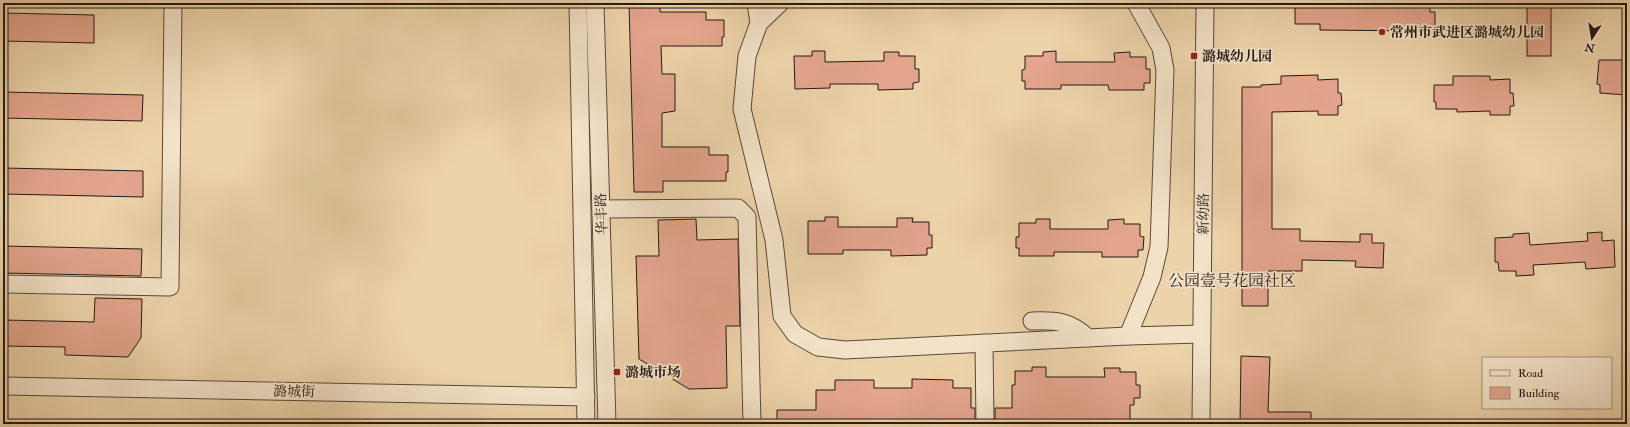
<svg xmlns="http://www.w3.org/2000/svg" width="1630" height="427" font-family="'IM FELL Double Pica','Noto Serif SC',serif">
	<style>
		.building { fill: #e3a58d; stroke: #251912 }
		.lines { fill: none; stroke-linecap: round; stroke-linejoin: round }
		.minor-casing { stroke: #574838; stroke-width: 19 }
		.minor { stroke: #f3e2c8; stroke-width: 17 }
		.poi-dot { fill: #8f2418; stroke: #f3e2c8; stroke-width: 1.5 }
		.labels { text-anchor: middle; stroke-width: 3.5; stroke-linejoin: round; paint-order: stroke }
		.poi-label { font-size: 14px; font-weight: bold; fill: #251912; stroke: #f3e2c8; text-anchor: start }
		.street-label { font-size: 14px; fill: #251912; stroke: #f3e2c8 }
		.quarter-label { font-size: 16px; fill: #251912; stroke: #f3e2c8 }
	</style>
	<rect width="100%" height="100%" fill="#edd3aa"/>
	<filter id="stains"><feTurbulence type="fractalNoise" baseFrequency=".005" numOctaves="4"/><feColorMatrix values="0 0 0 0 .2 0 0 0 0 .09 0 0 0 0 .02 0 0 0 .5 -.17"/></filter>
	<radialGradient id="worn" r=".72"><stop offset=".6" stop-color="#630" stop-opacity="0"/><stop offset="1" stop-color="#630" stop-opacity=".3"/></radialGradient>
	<g class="building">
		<polygon points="629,3 660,3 660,12 706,12 706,20 724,20 724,37 722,37 722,46 661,46 662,74 675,74 675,111 662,113 662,147 709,147 709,155 728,155 728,172 726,172 726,181 663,181 663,192 634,192"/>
		<polygon points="1419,3 1419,5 1430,5 1430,12 1435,12 1435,27 1425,27 1425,31 1320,30 1320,24 1295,24 1295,4"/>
		<rect x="1527" y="3" width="24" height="53"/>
		<polygon points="3,13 94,15 94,43 3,41"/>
		<polygon points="812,51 825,51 825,62 884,61 884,52 899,52 899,56 915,56 915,69 919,69 919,82 913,83 913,89 878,90 878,84 830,84 830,88 795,89 794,56 812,56"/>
		<polygon points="1056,51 1056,62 1115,62 1114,53 1130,52 1130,57 1146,57 1146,69 1150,69 1150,83 1144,83 1144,90 1109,90 1108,85 1061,85 1061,89 1025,89 1025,81 1022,81 1022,70 1025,69 1025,56 1043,56 1043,52"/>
		<polygon points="1599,60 1627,60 1627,95 1600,93 1600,85 1597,84"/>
		<polygon points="1318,75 1318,80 1338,79 1338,93 1341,93 1342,105 1338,106 1338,115 1318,115 1318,111 1272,112 1272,229 1300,229 1300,241 1360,242 1360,234 1372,234 1372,243 1384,243 1383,268 1355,267 1356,261 1302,260 1302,271 1268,271 1268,306 1242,306 1242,87 1261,87 1261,85 1281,84 1281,76"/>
		<polygon points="1453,76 1490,76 1490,80 1510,79 1510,93 1513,93 1514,106 1510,106 1510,115 1490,115 1490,111 1457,112 1457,109 1436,109 1436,102 1434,102 1434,85 1453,85"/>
		<polygon points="3,92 143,95 142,121 3,118"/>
		<polygon points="3,168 143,171 143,197 3,194"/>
		<polygon points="825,217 838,217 838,227 897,227 897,218 913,218 912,222 929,222 929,235 932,235 932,248 927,248 927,255 891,256 891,250 843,250 843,254 808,254 808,221 825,221"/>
		<polygon points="696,219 697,240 738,239 740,326 726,326 727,388 689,389 639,359 636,256 659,256 658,220"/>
		<polygon points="1036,219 1050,219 1050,229 1108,229 1108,220 1124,219 1124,224 1140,224 1140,236 1144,237 1143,250 1138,250 1138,257 1102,257 1102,252 1054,252 1054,256 1019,256 1019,248 1016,248 1016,237 1019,237 1019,223 1036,223"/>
		<polygon points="1602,232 1602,241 1614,240 1615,267 1586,269 1585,262 1533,265 1534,275 1516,276 1516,271 1499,271 1498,262 1495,262 1495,238 1513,237 1513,234 1529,233 1530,245 1588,241 1587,233"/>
		<polygon points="3,246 142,249 141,276 3,273"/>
		<polygon points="95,298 142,299 141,338 128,357 65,355 65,347 3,346 3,320 94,322"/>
		<polygon points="1241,356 1270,357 1268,412 1311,412 1311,424 1240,424"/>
		<polygon points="1032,367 1046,367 1046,377 1105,377 1104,368 1120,368 1120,372 1136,372 1136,385 1140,385 1140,398 1134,398 1134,405 1130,405 1130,424 995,424 995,408 1012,408 1012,385 1015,385 1015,371 1032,371"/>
		<polygon points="912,379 953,380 953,388 971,388 971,408 975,408 975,424 777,424 777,410 816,410 816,390 835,390 835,380 874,380 874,388 912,388"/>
	</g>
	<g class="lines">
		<defs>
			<g id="minor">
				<polyline points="578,3 586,424"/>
				<polyline points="595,3 607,424"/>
				<polyline points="756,3 759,23"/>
				<polyline points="780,3 759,23 747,56 742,109 774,240 782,316 795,334 818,347 845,350 1128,336 1201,334"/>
				<polyline points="601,209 738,208 747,217 752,424"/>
				<polyline points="3,284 170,287 173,3"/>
				<path d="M1032,321c24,-1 38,0 56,17"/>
				<polyline points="1128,336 1152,277 1159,247 1165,70 1161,48 1136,3"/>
				<polyline points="984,343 985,424"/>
				<polyline points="3,386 586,397"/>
				<polyline points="1201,424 1205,3"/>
			</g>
		</defs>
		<use href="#minor" class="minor-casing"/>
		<use href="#minor" class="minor"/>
	</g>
	<g class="poi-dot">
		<circle cx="1382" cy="32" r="4"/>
		<rect x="1190" y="52" width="8" height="8" rx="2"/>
		<rect x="613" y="368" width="8" height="8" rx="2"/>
	</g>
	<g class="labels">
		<g class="poi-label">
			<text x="1390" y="37">常州市武进区潞城幼儿园</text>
			<text x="1202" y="61">潞城幼儿园</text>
			<text x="625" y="377">潞城市场</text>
		</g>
		<g class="street-label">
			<text transform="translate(601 214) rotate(-92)" y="5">华丰路</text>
			<text transform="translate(1203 214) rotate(-89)" y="5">新幼路</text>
			<text transform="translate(294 391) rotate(1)" y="5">潞城街</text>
		</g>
		<g class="quarter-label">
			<text x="1232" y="286">公园壹号花园社区</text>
		</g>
	</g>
	<rect width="1630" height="427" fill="none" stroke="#edd3aa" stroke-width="16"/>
	<rect x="4" y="4" width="1622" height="419" fill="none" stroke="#251912" stroke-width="2"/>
	<rect x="8" y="8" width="1614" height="411" fill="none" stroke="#251912"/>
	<rect x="1482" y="357" width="130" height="52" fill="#f3e2c8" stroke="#a1927f"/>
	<rect x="1490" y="370" width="20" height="6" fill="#f3e2c8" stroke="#a1927f"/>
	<text x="1518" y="377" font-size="12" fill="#251912">Road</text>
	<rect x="1490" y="387" width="20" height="12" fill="#e3a58d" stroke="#a1927f"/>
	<text x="1518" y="397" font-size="12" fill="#251912">Building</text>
	<g transform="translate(1592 38) rotate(192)" stroke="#f3e2c8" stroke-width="3" paint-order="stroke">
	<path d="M0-3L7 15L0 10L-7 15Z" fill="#251912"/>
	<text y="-6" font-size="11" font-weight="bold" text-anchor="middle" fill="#251912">N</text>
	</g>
	<rect width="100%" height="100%" filter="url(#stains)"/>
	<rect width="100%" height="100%" fill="url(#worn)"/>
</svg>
